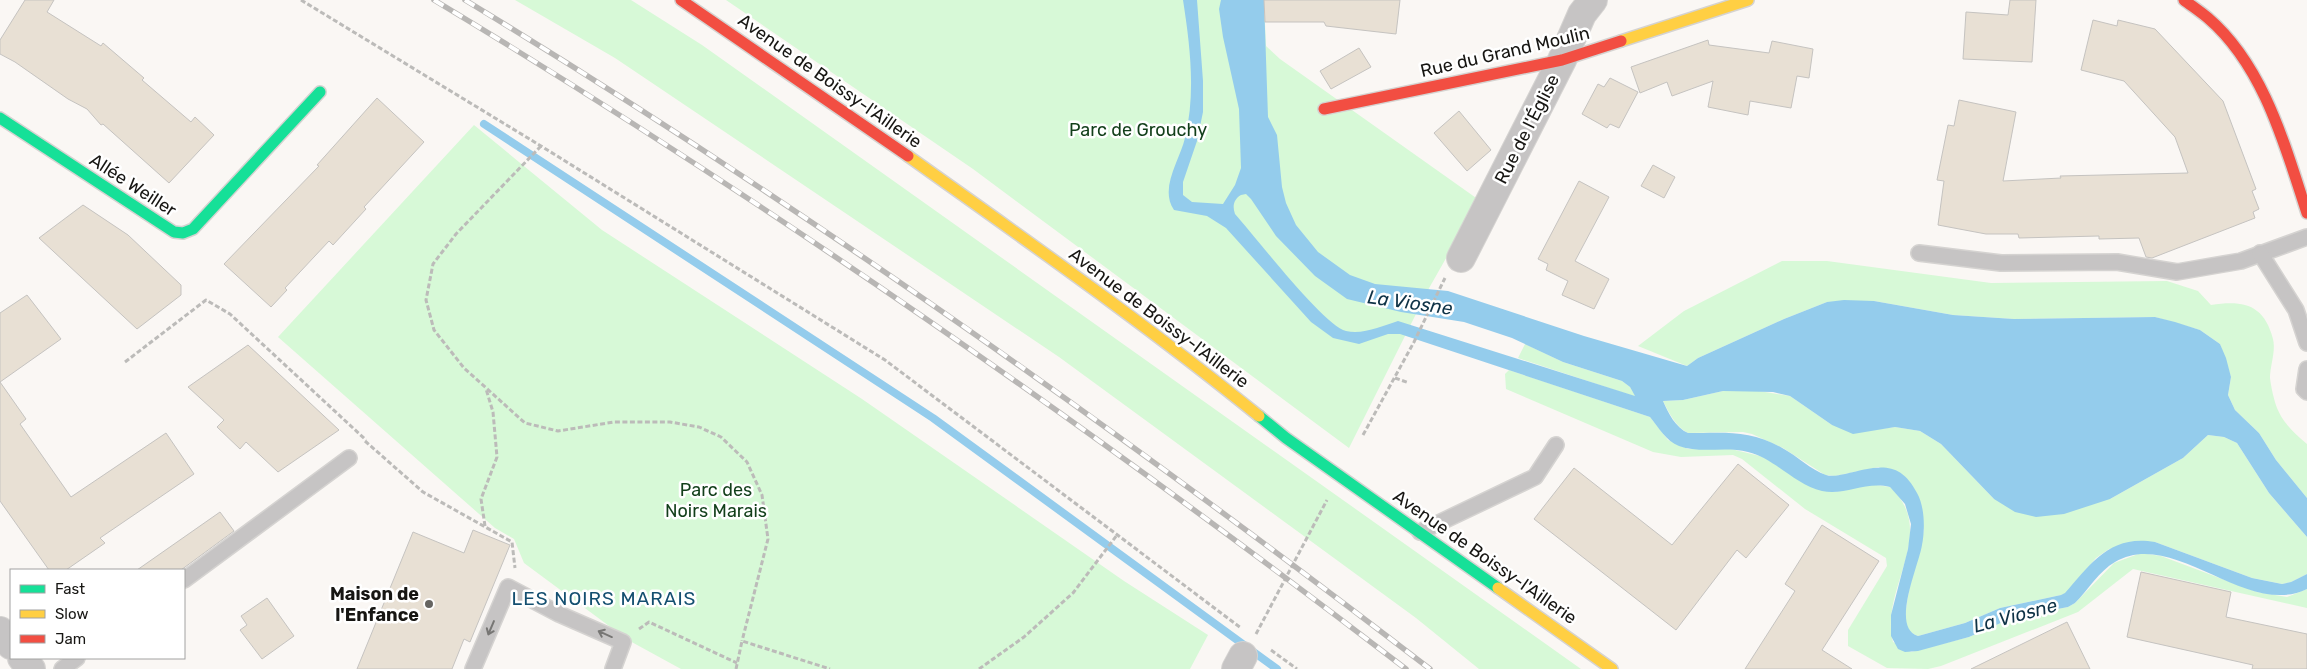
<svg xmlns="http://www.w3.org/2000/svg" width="2307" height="669" font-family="Rubik,sans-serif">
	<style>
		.green { fill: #d7f9d7 }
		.water { fill: #94ccec; fill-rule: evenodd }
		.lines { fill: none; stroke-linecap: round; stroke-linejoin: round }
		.stream { stroke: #94ccec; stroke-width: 8 }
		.building { fill: #e8e0d4; stroke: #c5c3c0 }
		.lane-casing { stroke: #d5d3d1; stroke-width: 18 }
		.street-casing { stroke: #d5d3d1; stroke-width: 30 }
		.fast-casing { stroke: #d5d3d1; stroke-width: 14 }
		.slow-casing { stroke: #d5d3d1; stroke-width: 14 }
		.jam-casing { stroke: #d5d3d1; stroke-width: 14 }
		.path { stroke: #bcbbb9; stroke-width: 3; stroke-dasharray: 5 2.5; stroke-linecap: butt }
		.lane { stroke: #c6c4c4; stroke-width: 15 }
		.street { stroke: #c6c4c4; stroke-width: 28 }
		.fast { stroke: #16e098; stroke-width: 11 }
		.slow { stroke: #ffcf43; stroke-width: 11 }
		.jam { stroke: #f24e42; stroke-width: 11 }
		.rail-casing { stroke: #b8b6b4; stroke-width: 5.5 }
		.rail { stroke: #fff; stroke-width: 4; stroke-dasharray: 11; stroke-linecap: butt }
		.oneway { stroke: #777674 }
		.poi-dot { fill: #666562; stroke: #fff; stroke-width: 2 }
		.labels { text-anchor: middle; stroke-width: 5; stroke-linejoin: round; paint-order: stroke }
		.street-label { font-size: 18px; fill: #171613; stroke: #fff }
		.park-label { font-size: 18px; fill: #123f1a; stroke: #fff }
		.poi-label { font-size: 18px; font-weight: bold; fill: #171613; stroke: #fff; text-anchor: end }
		.water-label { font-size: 19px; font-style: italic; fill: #0e3246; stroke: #fff }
		.neighbourhood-label { font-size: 19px; letter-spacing: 1px; fill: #144f70; stroke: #fff }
	</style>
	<rect width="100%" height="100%" fill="#faf7f4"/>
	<g class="green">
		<polygon points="515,0 631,0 702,45 1581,669 1479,669 1416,618 1059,357 615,58"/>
		<polygon points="726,0 1264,0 1266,46 1280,59 1479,200 1428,290 1349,448 973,169"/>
		<polygon points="474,125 602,230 862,399 1124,581 1208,635 1190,669 681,669 628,640 524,563 514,539 495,528 278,337"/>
		<path d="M1782,261h45l164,22 176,-2 31,10 13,14c32,-5 53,-1 62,34 3,12 -3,27 -3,39 1,9 4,22 7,30 6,15 18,26 30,36v54l-31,-38 -17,-27 -24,-23 -7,-15 3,-18 -11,-33 -20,-14 -45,-13 -141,2 -61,-4 -79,-14 -47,1 -43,17 -86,39 -11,8 -49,-20 46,-35z"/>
		<polygon points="1525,344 1563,362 1622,381 1630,387 1636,397 1518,358"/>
		<path d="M1509,370l141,47 18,23 20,9h43l29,7 75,36 35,-8 20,3c50,46 -11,101 3,155l18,10 58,-15 43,-19 56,-11 7,-4 39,-40 27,-10 20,3 96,36 30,5 20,-8v19l-174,-39 -55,43 -137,54 -13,3 -41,-1 -39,-22v-16l39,-64 -1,-8 -81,-49 -63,-50 -9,-4 -52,2 -28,-5 -147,-63 -1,-15z"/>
		<path d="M1753,390l37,6 42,29 48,4 15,-2 25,4 21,13 53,55h116l73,-41 25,-23 16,2 13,6 32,50 38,44v37l-16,8 -9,2 -30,-6 -97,-36 -46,7 -13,9 -31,36 -4,1 -61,13 -35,15 -47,13c-6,-2 -11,-6 -12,-13 -3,-18 13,-73 18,-93l-45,-63 -44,9 -10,-1 -42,-27 -31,-14 -9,-2 -55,1c-12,-6 -19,-20 -25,-32l20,-1 40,-9z"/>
	</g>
	<path class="water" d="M1183,0h14l6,81v31l-6,29 -14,41v13l9,7 31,2 12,-19 6,-17 -2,-59 -16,-72 -4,-28 2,-9h43l4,117 9,18 5,52 4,16 10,22 22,27 32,23 25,9 73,7 136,45 103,30 11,-8 86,-39 43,-17 17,-2 30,1 79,14 61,4 141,-2 20,5 25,8 20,14 6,14 5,19 -3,18 7,15 24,23 17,27 31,38v39l-38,-44 -32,-50 -13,-6 -16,-2 -25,23 -73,41 -46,15 -28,3 -21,-5 -21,-13 -53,-55 -21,-13 -25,-4 -42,7 -21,-9 -42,-29 -17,-4 -50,-1 -40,9 -20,1c5,12 13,27 25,32 36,0 63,-4 96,16 13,7 27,21 42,26 6,2 13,0 19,-1 31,-7 54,-16 72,19 8,14 8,37 5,52 -3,20 -32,83 -4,91l47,-13 35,-15 61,-13 4,-2c26,-30 46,-59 90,-51l97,36 30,6 9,-2 16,-8v15c-60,30 -134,-62 -192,-27 -16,9 -27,28 -40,41l-7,4 -56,11 -43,19 -51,14 -13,1 -7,-3 -7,-13v-21l17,-66 3,-25 -6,-20 -15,-17c-25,-6 -45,9 -68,4 -27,-6 -46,-32 -74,-39 -22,-6 -48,2 -69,-6 -13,-5 -20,-18 -29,-29l-250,-83h-12l-29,10 -26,-6 -22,-16 -85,-94 -19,-12 -33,-6c-15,-22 6,-50 11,-72 11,-45 5,-93 -2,-138zM1241,195l5,-1 5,5 25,37 39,40 32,23 54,13 63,10 48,16 51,24 59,19 8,6 5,9 -237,-75c-16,5 -35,14 -52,10 -22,-5 -92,-96 -111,-117 -3,-8 -1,-15 6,-19z"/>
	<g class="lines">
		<polyline class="stream" points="484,124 933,418 1277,669"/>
	</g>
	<g class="building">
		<polygon points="25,0 54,0 47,12 101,46 103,43 144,78 142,80 191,122 195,117 214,135 169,183 103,124 101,125 87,109 68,99 15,62 0,54 0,40"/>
		<polygon points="1264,0 1400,0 1396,34 1326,26 1324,22 1265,22"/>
		<polygon points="2010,0 2036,0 2032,62 1963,59 1966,12 2008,15"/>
		<polygon points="2093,20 2117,26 2118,20 2155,29 2223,101 2256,189 2252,191 2259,209 2253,212 2255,218 2152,258 2146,257 2139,238 2099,239 2099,236 2019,238 2018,234 1986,234 1938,225 1944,181 1937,180 1948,125 1954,126 1959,100 2016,112 2003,181 2061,178 2060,176 2188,173 2175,137 2124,81 2081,70"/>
		<polygon points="1708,40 1709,45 1769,53 1772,41 1813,49 1809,78 1797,76 1791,108 1750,101 1748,115 1708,107 1713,81 1672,96 1667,82 1640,93 1631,67"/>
		<polygon points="1359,48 1371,67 1331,89 1320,71"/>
		<polygon points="1610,78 1638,92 1619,128 1610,124 1607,128 1582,114 1598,84 1604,87"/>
		<polygon points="377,98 424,142 364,207 366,209 333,245 329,241 285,288 287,290 271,307 224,264 319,166 317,165"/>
		<polygon points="1459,111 1491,150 1467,171 1434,133"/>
		<polygon points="1653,165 1675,177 1664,198 1641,186"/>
		<polygon points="1579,181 1609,197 1575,261 1609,279 1594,309 1562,295 1568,281 1546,270 1548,264 1538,259"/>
		<polygon points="83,205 128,235 181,285 181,295 137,329 39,238"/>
		<polygon points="27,295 61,339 0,382 26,419 20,424 71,497 166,433 194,474 100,538 105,543 66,570 49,570 0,501 0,313"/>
		<polygon points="248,345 339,430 278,472 246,442 240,449 217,427 224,420 188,387"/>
		<polygon points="1738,464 1789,505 1746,558 1737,550 1676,630 1534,519 1574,468 1672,545"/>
		<polygon points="220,512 234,531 181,570 137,570"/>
		<polygon points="1822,525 1879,561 1822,650 1852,669 1745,669 1795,591 1785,584"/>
		<polygon points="473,530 510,545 470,642 464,639 452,669 357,669 413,532 464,553"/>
		<polygon points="2141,572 2231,592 2226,617 2307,634 2307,669 2252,669 2253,665 2127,637"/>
		<polygon points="267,598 294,636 262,659 240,630 247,625 241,616"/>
		<polygon points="2067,622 2090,669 1971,669"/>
	</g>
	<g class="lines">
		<defs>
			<g id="lane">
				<polyline points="1919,253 2001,263 2117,262 2177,272 2241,261 2307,237"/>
				<polyline points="2260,253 2296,310 2307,343"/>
				<polyline points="2307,369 2304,389 2307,392"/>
				<polyline points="1420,532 1535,477 1556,445"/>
				<polyline points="184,580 349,458"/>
				<polyline points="62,669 77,658"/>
				<polyline points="473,669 508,587 559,614 623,642 613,669"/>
			</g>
			<g id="street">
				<polyline points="1461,258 1562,60 1582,14 1593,0"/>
				<polyline points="0,631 11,645"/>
				<polyline points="22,658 31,669"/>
				<polyline points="1236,669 1243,656"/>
			</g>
			<g id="fast">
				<polyline points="0,118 174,232 183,233 193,229 320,92"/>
				<polyline points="1259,416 1286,438 1498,588"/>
			</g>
			<g id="slow">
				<polyline points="1621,41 1748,0"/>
				<path d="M908,156c119,85 238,168 351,260"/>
				<polyline points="1498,588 1612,669"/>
			</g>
			<g id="jam">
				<polyline points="681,0 908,156"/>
				<path d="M2184,0c8,6 17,12 24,18 56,48 77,128 99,195"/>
				<polyline points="1324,109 1562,60 1621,41"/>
			</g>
		</defs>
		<use href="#lane" class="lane-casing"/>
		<use href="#street" class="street-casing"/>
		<use href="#fast" class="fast-casing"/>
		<use href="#slow" class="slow-casing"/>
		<use href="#jam" class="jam-casing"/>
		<g class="path">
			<polyline points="301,0 541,146 885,360 1241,628"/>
			<polyline points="541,146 456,234 433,264 426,300 434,330 464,368 525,423 558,431 614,422 670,422 699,427 721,437 747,462 762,495 768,539 742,641"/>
			<polyline points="125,362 206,300 230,314 366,440"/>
			<polyline points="1395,378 1409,383"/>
			<polyline points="1363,435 1414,342 1445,278"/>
			<polyline points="365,441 423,492 512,542 515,568"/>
			<polyline points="485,526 481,499 497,457 493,412 486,389"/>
			<polyline points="639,629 649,622 737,663"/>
			<polyline points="1256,634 1327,500"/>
			<polyline points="1271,650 1297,669"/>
			<polyline points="736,669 742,641 830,669"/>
			<polyline points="979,669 1024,637 1073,593 1117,535"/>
		</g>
		<use href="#lane" class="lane"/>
		<use href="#street" class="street"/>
		<use href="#fast" class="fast"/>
		<use href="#slow" class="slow"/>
		<use href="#jam" class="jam"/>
		<defs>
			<g id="rail">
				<path d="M434,0c337,203 660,430 972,669"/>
				<path d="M465,0c334,203 655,431 965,669"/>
			</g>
		</defs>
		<use href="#rail" class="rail-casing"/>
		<use href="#rail" class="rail"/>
	</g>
	<defs><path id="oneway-shaft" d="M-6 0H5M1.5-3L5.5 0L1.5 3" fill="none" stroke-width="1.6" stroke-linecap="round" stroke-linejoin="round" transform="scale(1.25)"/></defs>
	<g class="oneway">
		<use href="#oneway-shaft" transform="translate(491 628) rotate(113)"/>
		<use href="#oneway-shaft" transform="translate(605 634) rotate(-156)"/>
	</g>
	<circle class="poi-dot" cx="429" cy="604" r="5"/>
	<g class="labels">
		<g class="street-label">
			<text transform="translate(1505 52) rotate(-13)" y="6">Rue du Grand Moulin</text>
			<text transform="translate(830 81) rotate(35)" y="6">Avenue de Boissy-l'Aillerie</text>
			<text transform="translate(1527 129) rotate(-63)" y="6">Rue de l'Église</text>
			<text transform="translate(133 185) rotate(33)" y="6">Allée Weiller</text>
			<text transform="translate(1159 318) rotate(37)" y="6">Avenue de Boissy-l'Aillerie</text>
			<text transform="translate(1485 557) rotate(35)" y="6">Avenue de Boissy-l'Aillerie</text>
		</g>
		<g class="park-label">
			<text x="1138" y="136">Parc de Grouchy</text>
			<text x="716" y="496">Parc des<tspan x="716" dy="21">Noirs Marais</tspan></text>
		</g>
		<g class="poi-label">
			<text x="419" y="600">Maison de<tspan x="419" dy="21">l'Enfance</tspan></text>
		</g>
		<g class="water-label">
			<text transform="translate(1410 302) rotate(8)" y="7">La Viosne</text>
			<text transform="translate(2015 615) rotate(-15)" y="7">La Viosne</text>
		</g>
		<g class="neighbourhood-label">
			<text x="604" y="605">LES NOIRS MARAIS</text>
		</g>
	</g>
	<rect x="10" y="569" width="175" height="90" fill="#ffffff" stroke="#a2a2a1"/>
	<rect x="20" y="585" width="25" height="8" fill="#16e098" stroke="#a2a2a1"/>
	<text x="55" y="594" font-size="15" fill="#171613">Fast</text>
	<rect x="20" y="610" width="25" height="8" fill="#ffcf43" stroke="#a2a2a1"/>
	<text x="55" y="619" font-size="15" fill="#171613">Slow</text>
	<rect x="20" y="635" width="25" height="8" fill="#f24e42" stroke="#a2a2a1"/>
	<text x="55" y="644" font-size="15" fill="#171613">Jam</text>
</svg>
